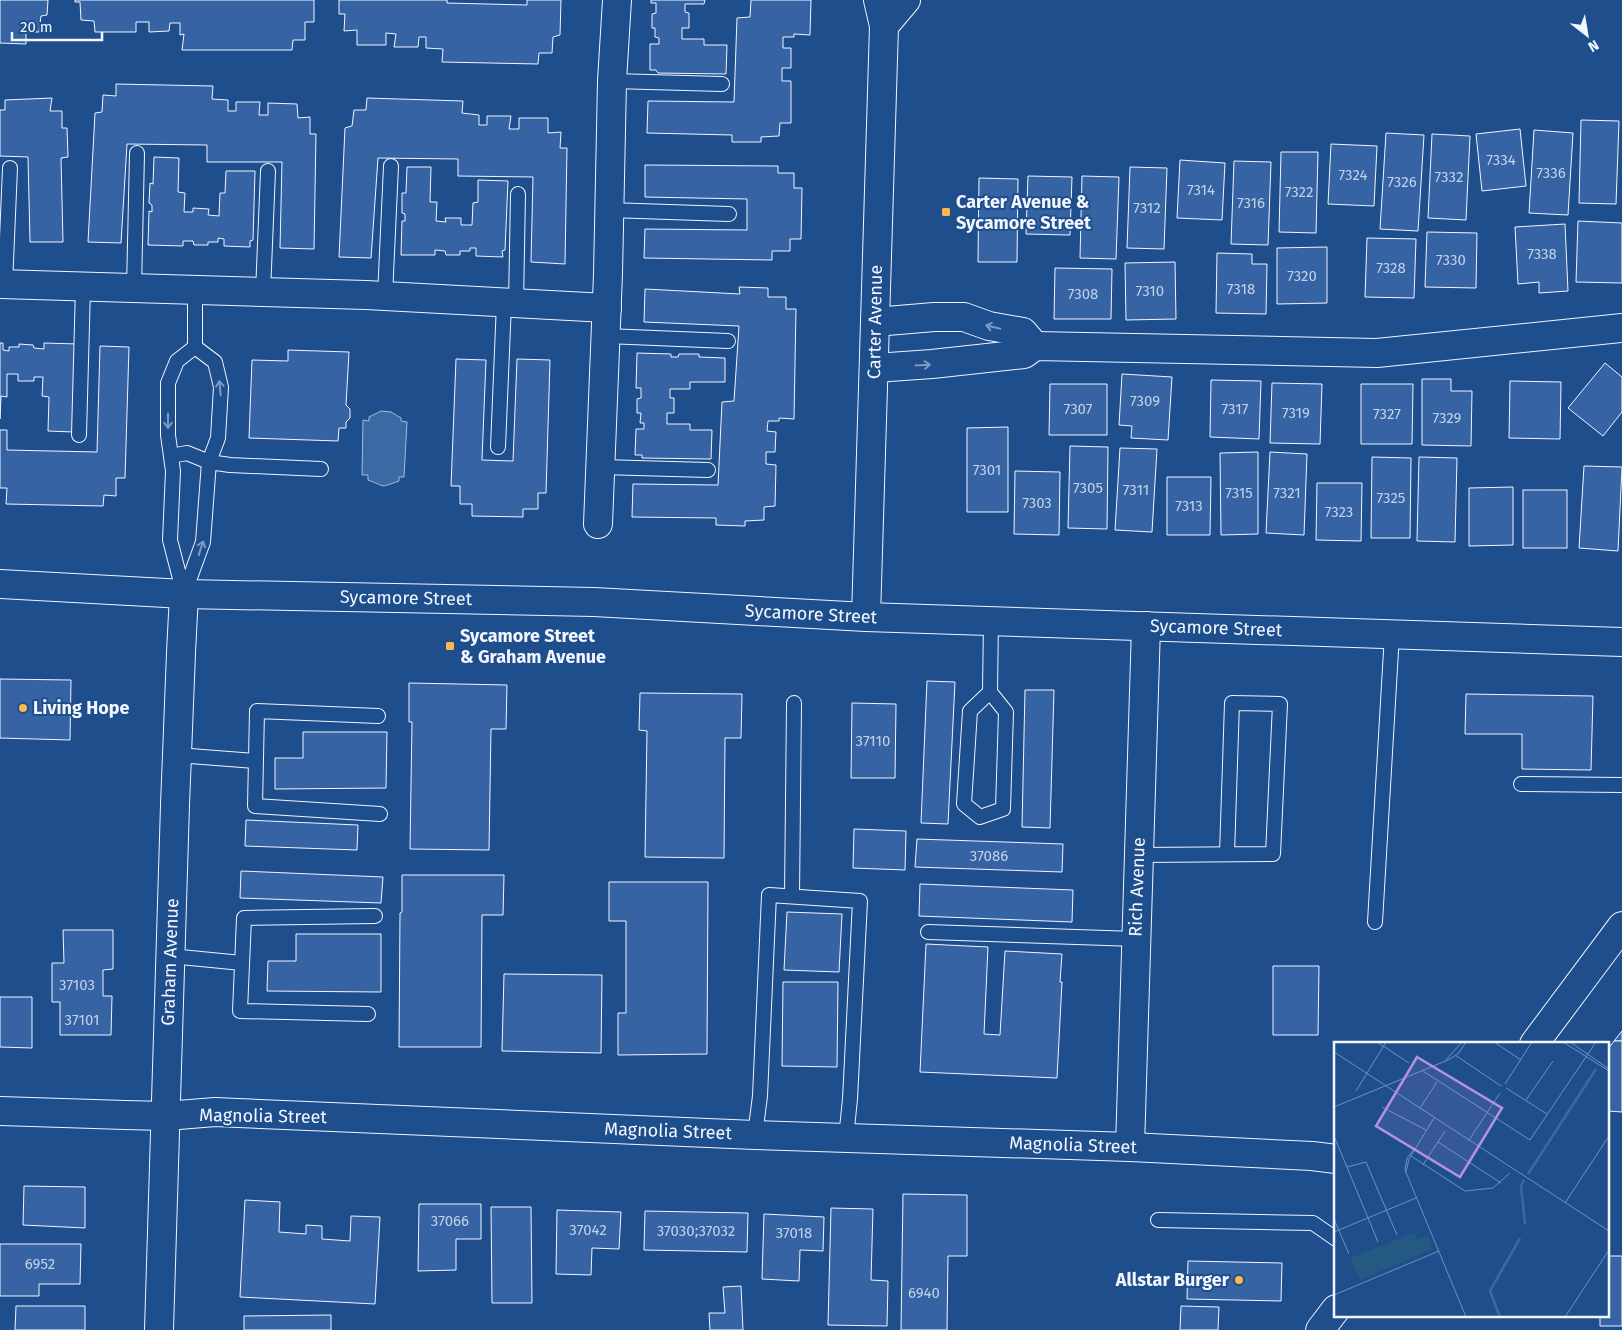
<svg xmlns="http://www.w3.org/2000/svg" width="1622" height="1330" font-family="'Fira Sans',sans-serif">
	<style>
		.water { fill: #3b69a3; stroke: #a8bbd7 }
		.building { fill: #3563a3; stroke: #f2f6ff }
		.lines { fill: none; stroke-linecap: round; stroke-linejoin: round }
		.service-casing { stroke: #f2f6ff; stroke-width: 16 }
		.minor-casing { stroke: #f2f6ff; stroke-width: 30 }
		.tertiary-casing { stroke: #f2f6ff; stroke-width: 30 }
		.secondary-casing { stroke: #f2f6ff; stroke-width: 30 }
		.service { stroke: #1f4e8c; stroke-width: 14 }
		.minor { stroke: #1f4e8c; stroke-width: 28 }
		.tertiary { stroke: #1f4e8c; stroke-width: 28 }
		.secondary { stroke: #1f4e8c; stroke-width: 28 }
		.oneway { stroke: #7e9ac0 }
		.poi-dot { fill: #ffb74d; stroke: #1f4e8c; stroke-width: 2 }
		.labels { text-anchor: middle; stroke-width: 4; stroke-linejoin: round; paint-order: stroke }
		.number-label { font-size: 15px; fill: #c3d1e8 }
		.poi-label { font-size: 18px; font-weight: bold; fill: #f2f6ff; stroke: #1f4e8c; text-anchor: start }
		.street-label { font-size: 18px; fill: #f2f6ff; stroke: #1f4e8c }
		.inset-river { fill: none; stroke: #3b69a3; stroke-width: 2.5 }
		.inset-road { fill: none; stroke: #7391ba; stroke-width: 1 }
		.view { fill: #b691df; fill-opacity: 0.15; stroke: #b691df; stroke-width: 2.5 }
		.inset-edge { fill: none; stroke: #f2f6ff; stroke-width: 2.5 }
	</style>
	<rect width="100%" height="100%" fill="#1f4e8c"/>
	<path class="water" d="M381,411l10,1 10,6v3l6,1 -3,55h-5v4c-20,7 -12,6 -31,-1v-5h-6l1,-55 6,1v-4z"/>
	<g class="building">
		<polygon points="0,0 48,0 47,15 41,16 39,32 26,32 26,44 0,43"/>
		<polygon points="75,0 314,0 314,22 305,22 305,40 293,40 292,50 182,50 184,34 180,35 180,23 170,23 169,31 149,32 149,22 136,22 136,32 95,32 94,21 81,20 80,2 75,2"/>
		<polygon points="339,0 447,0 447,3 527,5 527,0 561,0 560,35 553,37 552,53 539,53 538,64 442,62 443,49 426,48 426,37 419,37 418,47 394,47 396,34 386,33 386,45 357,45 357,30 344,31 345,14 339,14"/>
		<polygon points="651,0 705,0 704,4 685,4 685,12 689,13 689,28 682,28 682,39 704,39 704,45 727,45 726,74 658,73 656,70 650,70 650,44 659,44 659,38 655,37 655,28 652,28 652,14 656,13 656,3 651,3"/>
		<polygon points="751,0 811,0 810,35 794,34 794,37 783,37 783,48 791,48 791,68 782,68 782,81 791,81 791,123 780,123 779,136 761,137 761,142 732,142 732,135 647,133 648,101 734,102 737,18 750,17"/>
		<polygon points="116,84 213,86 212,99 228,100 228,111 236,111 236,102 260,102 259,115 268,115 268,103 297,104 298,118 310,117 310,134 316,134 314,249 280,248 282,162 207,162 207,145 127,144 121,243 88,242 95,113 102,112 103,95 116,96"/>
		<polygon points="52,98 50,111 62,111 62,128 67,128 68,157 61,158 63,242 30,242 28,157 0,156 0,110 5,110 5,100"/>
		<polygon points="367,98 463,101 462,113 479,115 479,125 487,125 487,116 511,116 509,129 519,129 519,118 548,118 548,133 561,132 560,148 567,148 565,264 531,262 533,177 458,176 458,159 378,158 371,258 339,257 345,128 352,126 354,110 366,110"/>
		<polygon points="1581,120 1619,121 1616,204 1579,203"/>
		<polygon points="1520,129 1526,186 1482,191 1476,134"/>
		<polygon points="1534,130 1573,133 1568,215 1529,213"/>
		<polygon points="1386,133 1424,135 1418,231 1380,229"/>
		<polygon points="1432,134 1470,136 1466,220 1428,218"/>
		<polygon points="1331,144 1377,146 1374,206 1328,204"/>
		<polygon points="1281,152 1318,152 1316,233 1279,232"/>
		<polygon points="154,157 179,158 178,192 185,193 184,212 193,212 193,208 209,209 208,215 219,216 220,193 225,193 226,171 255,171 253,240 250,241 250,247 224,246 224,239 218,238 218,242 208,242 208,245 194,245 193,241 183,241 183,246 148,245 149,211 152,212 152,205 149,203 150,183 153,184"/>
		<polygon points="1180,160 1225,163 1222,220 1177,218"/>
		<polygon points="1234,161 1271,162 1268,245 1231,244"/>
		<polygon points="645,165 778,166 778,173 794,173 794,188 802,188 801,239 790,239 790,251 772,251 772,260 644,258 645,229 747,230 747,199 645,197"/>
		<polygon points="407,167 431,167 430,202 437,202 436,221 446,222 445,218 461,218 461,225 472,225 473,203 478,202 478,180 508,181 505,250 502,251 503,257 476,256 476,248 470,248 470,251 460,251 460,255 446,255 445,251 435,250 435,255 401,255 402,221 405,221 405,214 402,213 402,193 406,193"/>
		<polygon points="1130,167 1167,168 1164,249 1127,248"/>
		<polygon points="1028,176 1072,177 1070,235 1026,234"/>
		<polygon points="1082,176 1119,177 1116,259 1080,258"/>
		<polygon points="979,178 1018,179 1017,262 978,262"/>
		<polygon points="1578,221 1622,223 1622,283 1576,282"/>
		<polygon points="1565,224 1568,291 1539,293 1539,282 1518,284 1515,227"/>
		<polygon points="1427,232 1477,233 1476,288 1425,287"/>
		<polygon points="1367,238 1416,239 1414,298 1365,297"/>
		<polygon points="1327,247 1327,303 1277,304 1277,248"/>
		<polygon points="1217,253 1252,254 1252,264 1267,264 1266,314 1216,313"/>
		<polygon points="1175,262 1176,319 1126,320 1125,263"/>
		<polygon points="1055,268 1112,269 1111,319 1054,319"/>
		<polygon points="739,287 768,288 768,297 786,297 786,309 796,309 794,419 779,418 779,421 768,421 767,431 776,432 775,452 766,452 766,464 776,465 775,506 764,507 764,520 745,521 745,526 716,525 716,518 632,517 633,484 718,485 722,402 734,401 739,326 644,322 645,289 740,294"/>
		<polygon points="0,343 3,343 3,350 9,351 9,347 19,347 19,344 33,345 34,348 44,349 44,343 78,344 73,432 48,431 49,397 42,396 43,377 34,377 34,381 18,381 18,374 7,374 7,397 1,396 0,419"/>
		<polygon points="100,346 129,347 125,478 116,478 116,496 104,495 103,506 6,504 7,488 0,488 0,430 7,430 7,450 97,452"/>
		<polygon points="288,350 349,352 346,405 350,409 350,418 346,422 346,428 339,428 338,441 249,438 252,360 288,361"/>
		<polygon points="637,353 671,354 671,357 678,357 679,354 699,354 699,357 725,358 725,382 690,382 690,389 670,389 670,398 674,398 674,413 667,413 667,424 690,424 690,430 712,430 711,459 642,458 642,455 635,455 636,429 644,429 644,423 640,423 641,413 637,413 637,399 641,398 641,388 636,388"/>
		<polygon points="456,359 486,360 482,460 513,461 517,359 550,360 546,493 538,493 538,509 523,509 523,517 472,516 472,504 460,504 460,486 451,486"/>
		<polygon points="1605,363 1622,377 1622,412 1603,436 1568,408"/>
		<polygon points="1122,374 1172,377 1168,440 1131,438 1132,426 1119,425"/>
		<polygon points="1422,379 1451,379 1451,391 1472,391 1471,446 1422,445"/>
		<polygon points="1211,380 1261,381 1259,439 1210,437"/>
		<polygon points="1510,381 1561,382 1560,439 1509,438"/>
		<polygon points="1272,383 1322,384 1320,444 1270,443"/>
		<polygon points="1050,384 1107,384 1107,435 1049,435"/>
		<polygon points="1361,384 1413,384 1412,444 1361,444"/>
		<polygon points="1008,427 1008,512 967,512 967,428"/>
		<polygon points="1070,446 1108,447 1107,529 1068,528"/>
		<polygon points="1120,448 1157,449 1152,532 1115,530"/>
		<polygon points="1258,452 1258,534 1221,535 1220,453"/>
		<polygon points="1270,452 1307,454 1304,535 1266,533"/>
		<polygon points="1372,457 1411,458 1410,538 1371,538"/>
		<polygon points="1419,457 1457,458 1455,542 1417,541"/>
		<polygon points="1584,466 1622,467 1618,551 1579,548"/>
		<polygon points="1015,471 1060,472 1059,535 1014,534"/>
		<polygon points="1167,477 1211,477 1210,535 1167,535"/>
		<polygon points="1317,483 1362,483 1361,541 1316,540"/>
		<polygon points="1513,487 1513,545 1469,546 1469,488"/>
		<rect x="1523" y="490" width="44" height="58"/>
		<polygon points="0,679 71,680 70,740 0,738"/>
		<polygon points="927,681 955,682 948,824 921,823"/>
		<polygon points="409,683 507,685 506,729 491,729 489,850 410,849 412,722 409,722"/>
		<polygon points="1025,690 1054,690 1050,828 1022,827"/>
		<polygon points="640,693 742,694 741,738 725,738 724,858 645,857 647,731 639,730"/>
		<polygon points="1466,694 1593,696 1591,770 1522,769 1522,734 1465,734"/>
		<polygon points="852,703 896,704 895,778 851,778"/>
		<polygon points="303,732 387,732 386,788 275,789 275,758 303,758"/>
		<polygon points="246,820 358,825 357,850 245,846"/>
		<polygon points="854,829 906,831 905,870 853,868"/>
		<polygon points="917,839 1063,844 1062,872 915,867"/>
		<polygon points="241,871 383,877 381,903 240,898"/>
		<polygon points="402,875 504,875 503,915 482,915 481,1047 399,1047 400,913 402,912"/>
		<polygon points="609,882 708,882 707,1054 618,1055 618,1013 626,1013 626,921 609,921"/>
		<polygon points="920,884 1073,890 1072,922 919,916"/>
		<polygon points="787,912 842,914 839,972 784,970"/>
		<polygon points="63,930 113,930 113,969 103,970 103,996 112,996 111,1035 60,1035 60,1002 52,1002 52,963 64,963"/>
		<polygon points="296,934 381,934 381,992 267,991 268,961 296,961"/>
		<polygon points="926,944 988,947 984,1034 1000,1035 1005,951 1062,954 1060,982 1062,982 1057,1078 920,1072"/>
		<polygon points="1273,966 1319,966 1318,1035 1273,1035"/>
		<polygon points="504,974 602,975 601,1053 502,1051"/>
		<polygon points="783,982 838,982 837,1067 782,1066"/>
		<polygon points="0,997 32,997 32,1048 0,1047"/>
		<polygon points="1622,1031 1622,1041 1614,1041"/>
		<polygon points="1614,1041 1622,1041 1622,1112 1608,1111 1608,1049"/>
		<polygon points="24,1186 85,1187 85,1228 23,1225"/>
		<polygon points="903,1194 967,1195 967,1256 948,1256 947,1330 901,1330"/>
		<polygon points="245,1200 280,1202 279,1232 306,1234 306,1225 322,1226 322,1239 350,1241 351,1216 380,1217 375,1304 240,1297"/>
		<polygon points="419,1204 481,1204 481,1239 456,1239 456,1270 418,1271"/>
		<polygon points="491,1207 531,1207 532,1303 492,1303"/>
		<polygon points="831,1208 873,1209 871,1280 888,1281 887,1326 828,1325"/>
		<polygon points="557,1210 621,1212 619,1249 592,1248 591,1275 556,1274"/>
		<polygon points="645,1211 748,1213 747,1252 644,1250"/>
		<polygon points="764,1214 824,1217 823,1251 800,1250 799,1281 762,1279"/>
		<polygon points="0,1244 81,1244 80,1284 39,1284 39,1296 0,1296"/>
		<polygon points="1608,1256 1622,1256 1622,1326 1600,1326 1600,1316 1608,1316"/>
		<polygon points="1188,1261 1282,1263 1281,1301 1187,1299"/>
		<polygon points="741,1286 743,1330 710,1330 709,1313 725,1313 723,1287"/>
		<polygon points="16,1306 85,1306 85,1330 15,1330"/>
		<polygon points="1181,1306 1219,1307 1218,1330 1180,1330"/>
		<polygon points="331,1315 331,1330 244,1330 244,1316"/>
	</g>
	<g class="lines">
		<defs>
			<g id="service">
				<polyline points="612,81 722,84"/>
				<polyline points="609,210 729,214"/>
				<polyline points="5,285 10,168"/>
				<polyline points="134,289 137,153"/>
				<polyline points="263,292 268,171"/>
				<polyline points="385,296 391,166"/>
				<polyline points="516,303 518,194"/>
				<polyline points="606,336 728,341"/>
				<polyline points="79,435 83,287"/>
				<polyline points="498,447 504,303"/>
				<polyline points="171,456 187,453 209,462 230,465 321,469"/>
				<polyline points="601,467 708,470"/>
				<polyline points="184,594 170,540 173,471 168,435 168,383 177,361 195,347 195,290"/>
				<polyline points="184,594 203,542 209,462 218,438 221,387 215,362 195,347"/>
				<polyline points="990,692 970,711 964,804 980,817 1003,809 1006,712 990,692 991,621"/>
				<polyline points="378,716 257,711 255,806 380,814"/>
				<polyline points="177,755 255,761"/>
				<polyline points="1521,784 1622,785"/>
				<polyline points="1138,855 1273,854 1280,704 1232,703 1227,854"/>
				<polyline points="792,896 794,703"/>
				<polyline points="1375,922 1392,634"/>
				<polyline points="928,932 1136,939"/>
				<polyline points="170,956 242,963"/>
				<polyline points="368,1014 240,1011 244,918 375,916"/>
				<polyline points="755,1135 760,1096 769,895 860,901 850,1099 846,1138"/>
				<polyline points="1158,1220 1313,1223 1336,1239"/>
			</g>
			<g id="minor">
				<polyline points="0,284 366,295 607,308"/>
				<polyline points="875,322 934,317 964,317 989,326 1023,332 1035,346"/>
				<polyline points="875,368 932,364 1024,354 1035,346 1377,353 1622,328"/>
				<polyline points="598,524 608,274 612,81 617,0"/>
				<polyline points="0,1111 125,1115 166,1116 215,1112 755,1135 1130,1147 1312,1156 1336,1159"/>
				<polyline points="1130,1147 1146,626"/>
				<polyline points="159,1330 175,805 181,653 184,594"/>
			</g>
			<g id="tertiary">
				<polyline points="884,26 906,0"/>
				<polyline points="0,584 184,594 594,602 866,617 1622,642"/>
				<polyline points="866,617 884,26 878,0"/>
			</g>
			<g id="secondary">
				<polyline points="1534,1044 1622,926"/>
				<polyline points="1320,1330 1336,1309"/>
			</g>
		</defs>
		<use href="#service" class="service-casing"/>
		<use href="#minor" class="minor-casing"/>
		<use href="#tertiary" class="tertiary-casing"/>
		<use href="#secondary" class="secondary-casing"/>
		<use href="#service" class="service"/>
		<use href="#minor" class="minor"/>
		<use href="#tertiary" class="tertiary"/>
		<use href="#secondary" class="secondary"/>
	</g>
	<defs><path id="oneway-shaft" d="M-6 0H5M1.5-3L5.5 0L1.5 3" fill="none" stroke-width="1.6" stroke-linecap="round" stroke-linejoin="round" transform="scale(1.25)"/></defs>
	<g class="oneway">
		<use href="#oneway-shaft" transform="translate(993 327) rotate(-167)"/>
		<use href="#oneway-shaft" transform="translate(923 365) rotate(-3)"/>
		<use href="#oneway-shaft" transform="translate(220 388) rotate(-95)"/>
		<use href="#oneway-shaft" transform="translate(168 421) rotate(90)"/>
		<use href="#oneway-shaft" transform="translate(201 548) rotate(-72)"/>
	</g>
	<g class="poi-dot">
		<rect x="941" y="207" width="10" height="10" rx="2.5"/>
		<rect x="445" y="641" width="10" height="10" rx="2.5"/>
		<circle cx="23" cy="708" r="5"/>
		<circle cx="1239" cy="1280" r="5"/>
	</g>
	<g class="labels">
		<g class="number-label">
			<text x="1501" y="165">7334</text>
			<text x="1551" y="178">7336</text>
			<text x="1353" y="180">7324</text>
			<text x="1449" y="182">7332</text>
			<text x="1402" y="187">7326</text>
			<text x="1201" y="195">7314</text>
			<text x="1299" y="197">7322</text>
			<text x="1251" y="208">7316</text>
			<text x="1147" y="213">7312</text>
			<text x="1542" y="259">7338</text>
			<text x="1451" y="265">7330</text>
			<text x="1391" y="273">7328</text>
			<text x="1302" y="281">7320</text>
			<text x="1241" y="294">7318</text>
			<text x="1150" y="296">7310</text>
			<text x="1083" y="299">7308</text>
			<text x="1145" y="406">7309</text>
			<text x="1078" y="414">7307</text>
			<text x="1235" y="414">7317</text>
			<text x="1296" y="418">7319</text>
			<text x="1387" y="419">7327</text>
			<text x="1447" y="423">7329</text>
			<text x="987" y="475">7301</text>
			<text x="1088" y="493">7305</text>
			<text x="1136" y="495">7311</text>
			<text x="1239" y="498">7315</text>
			<text x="1287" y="498">7321</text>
			<text x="1391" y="503">7325</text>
			<text x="1037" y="508">7303</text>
			<text x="1189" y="511">7313</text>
			<text x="1339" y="517">7323</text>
			<text x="873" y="746">37110</text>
			<text x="989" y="861">37086</text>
			<text x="77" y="990">37103</text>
			<text x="82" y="1025">37101</text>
			<text x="450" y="1226">37066</text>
			<text x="588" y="1235">37042</text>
			<text x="696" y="1236">37030;37032</text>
			<text x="794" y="1238">37018</text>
			<text x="40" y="1269">6952</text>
			<text x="924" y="1298">6940</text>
		</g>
		<g class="poi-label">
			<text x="956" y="208">Carter Avenue &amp;<tspan x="956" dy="21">Sycamore Street</tspan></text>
			<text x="460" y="642">Sycamore Street<tspan x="460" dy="21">&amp; Graham Avenue</tspan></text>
			<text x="33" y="714">Living Hope</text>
			<text x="1229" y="1286" text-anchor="end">Allstar Burger</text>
		</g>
		<g class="street-label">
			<text transform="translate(875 322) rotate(-89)" y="6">Carter Avenue</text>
			<text transform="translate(406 598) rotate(1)" y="6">Sycamore Street</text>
			<text transform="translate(811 614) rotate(3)" y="6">Sycamore Street</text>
			<text transform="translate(1216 628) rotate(2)" y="6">Sycamore Street</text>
			<text transform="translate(1137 887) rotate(-88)" y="6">Rich Avenue</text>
			<text transform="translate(170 962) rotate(-88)" y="6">Graham Avenue</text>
			<text transform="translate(263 1116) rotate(1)" y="6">Magnolia Street</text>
			<text transform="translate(668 1131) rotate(2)" y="6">Magnolia Street</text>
			<text transform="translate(1073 1145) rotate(2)" y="6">Magnolia Street</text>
		</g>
	</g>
	<g transform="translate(1334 1042)">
		<rect width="275" height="275" fill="#1f4e8c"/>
		<path d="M80,191l3,7 11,-5 5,14 -73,31 -10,-22z" fill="#245a82"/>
		<path class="inset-river" d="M194,132l68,-105M190,138l-3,6 4,38M166,275l-10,-26 30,-53"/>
		<path class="inset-road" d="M43,0l32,21M160,0l27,18M229,0l46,29M236,0l39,27M0,10l275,179M121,13l46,31M111,19l17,-19M89,29l107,69 66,-98M171,42l27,-42M172,46l41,26M22,49l30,-49M192,58l27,-39M0,65l114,-47 10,-6 8,-12M48,65l44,23M86,66l17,-26M0,94l44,106M135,98l31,-47M104,100l63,41M81,106l-8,10 -2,12 61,147M77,114l54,35 28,-3 17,-15M89,123l22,-34M13,125l19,-5 31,73M72,130l3,-13 25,-41M231,161l44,-67M0,177l15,35M0,190l82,-34M0,253l105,-44M231,275l44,-67"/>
		<path class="view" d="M83,15l85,51 -42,69 -84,-51z"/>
		<rect width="275" height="275" class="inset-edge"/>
	</g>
	<g transform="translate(1587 35) rotate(149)" stroke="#1f4e8c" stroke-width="4" paint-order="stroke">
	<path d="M0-4L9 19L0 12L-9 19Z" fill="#f2f6ff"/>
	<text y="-8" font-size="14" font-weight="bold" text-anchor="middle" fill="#f2f6ff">N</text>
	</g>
	<path d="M12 32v8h90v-8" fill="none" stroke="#f2f6ff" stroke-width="2.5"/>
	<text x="20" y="32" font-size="15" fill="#f2f6ff" stroke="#1f4e8c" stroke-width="4" paint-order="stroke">20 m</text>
</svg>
